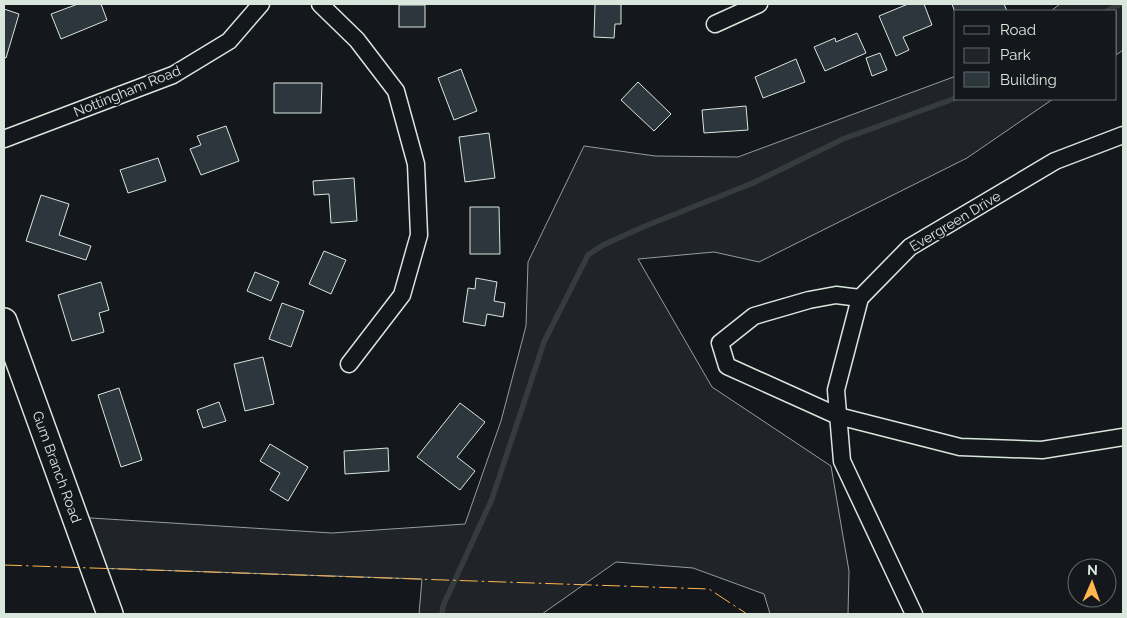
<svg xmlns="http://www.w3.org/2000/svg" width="1127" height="618" font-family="Raleway,sans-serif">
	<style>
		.green { fill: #202428; stroke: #939e99 }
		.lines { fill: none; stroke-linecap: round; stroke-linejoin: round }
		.stream { stroke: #363b3e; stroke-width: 5.5 }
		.building { fill: #2c363c; stroke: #d8e6dc }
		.minor-casing { stroke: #d8e6dc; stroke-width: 19 }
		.primary-casing { stroke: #d8e6dc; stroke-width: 28 }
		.minor { stroke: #14181c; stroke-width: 16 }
		.primary { stroke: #14181c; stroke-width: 25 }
		.power { stroke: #ffb74d; stroke-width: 1; stroke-dasharray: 18 4 2.5 4; stroke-linecap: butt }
		.labels { text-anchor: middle; stroke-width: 4; stroke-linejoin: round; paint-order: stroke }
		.street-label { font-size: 14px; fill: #d8e6dc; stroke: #14181c }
	</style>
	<rect width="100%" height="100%" fill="#14181c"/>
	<g class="green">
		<polygon points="1060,4 1123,4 1123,50 1116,55 1116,11 1051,11"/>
		<polygon points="956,76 956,99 1053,99 967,158 759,262 714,252 638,259 712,387 831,466 849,571 848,614 770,614 764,594 693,568 616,562 542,614 419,614 422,579 93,568 75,517 332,533 465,524 501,421 526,326 528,262 584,146 655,156 738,157"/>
	</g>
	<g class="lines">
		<g class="stream">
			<polyline points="1107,11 1120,4"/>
			<polyline points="442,614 443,606 492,499 544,342 588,255 603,245 643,227 753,183 843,139 956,98"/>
		</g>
	</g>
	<g class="building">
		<polygon points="78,4 101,4 107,20 61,39 51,14"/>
		<polygon points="595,4 621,4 621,24 615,24 614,38 594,37"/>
		<polygon points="908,4 924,4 932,25 903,37 909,50 896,56 879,16"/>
		<polygon points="952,4 1004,4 1007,11 956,11 956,15"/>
		<rect x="399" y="5" width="26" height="22"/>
		<polygon points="4,9 19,14 6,58 4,57"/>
		<polygon points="857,33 866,53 825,71 814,47 835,38 836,42"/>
		<polygon points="880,53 887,70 872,76 866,58"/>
		<polygon points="796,59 805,82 763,98 755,77"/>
		<polygon points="461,69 477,111 454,120 438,78"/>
		<polygon points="638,82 671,114 654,131 621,100"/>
		<polygon points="274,83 322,83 321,113 274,113"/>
		<polygon points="746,106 748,130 704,133 702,110"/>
		<polygon points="226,126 239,161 201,175 190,149 201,145 197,136"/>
		<polygon points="489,133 495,178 465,182 459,137"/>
		<polygon points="158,158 166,181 128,193 120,170"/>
		<polygon points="354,178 357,221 331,223 329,194 314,195 313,181"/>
		<polygon points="41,195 69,204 59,235 91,246 86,260 26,241"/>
		<polygon points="470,207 499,207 500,254 470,254"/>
		<polygon points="324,251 346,260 331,294 309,284"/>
		<polygon points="255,272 279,282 271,301 247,291"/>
		<polygon points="476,278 497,282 494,301 505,303 503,317 487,314 485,326 463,322 468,288 475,289"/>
		<polygon points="101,282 109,310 99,313 104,332 72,341 58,295"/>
		<polygon points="282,303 304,311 291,347 269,339"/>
		<polygon points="263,357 274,404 245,411 234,364"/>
		<polygon points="119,388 142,460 121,467 98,395"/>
		<polygon points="219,402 226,421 203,428 197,410"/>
		<polygon points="460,403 485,422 457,457 475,471 460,490 417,457"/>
		<polygon points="270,444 308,467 288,501 270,490 280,473 260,461"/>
		<polygon points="388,448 389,471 345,474 344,451"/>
	</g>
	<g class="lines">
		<defs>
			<g id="minor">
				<polyline points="320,4 357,40 396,91 416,164 419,235 402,295 349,364"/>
				<polyline points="715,24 759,4"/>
				<polyline points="4,139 173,75 229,41 261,4"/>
				<polyline points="860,298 836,295 809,300 754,316 720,343 727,366 838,416 960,447 1042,450 1123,437"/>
				<polyline points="914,614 842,461 836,390 860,298 910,247 1055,161 1123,135"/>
			</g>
			<polyline id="primary" points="4,321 110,614"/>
		</defs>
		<use href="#minor" class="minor-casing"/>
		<use href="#primary" class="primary-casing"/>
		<use href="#minor" class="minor"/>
		<use href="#primary" class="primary"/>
		<polyline class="power" points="4,565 709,589 747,614"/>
	</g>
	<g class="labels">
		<g class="street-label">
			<text transform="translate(127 91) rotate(-22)" y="5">Nottingham Road</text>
			<text transform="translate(955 221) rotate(-31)" y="5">Evergreen Drive</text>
			<text transform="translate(57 467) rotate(70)" y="5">Gum Branch Road</text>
		</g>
	</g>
	<rect width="1127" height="618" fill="none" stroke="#d8e6dc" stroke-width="10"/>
	<rect x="954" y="10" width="162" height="90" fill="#14181c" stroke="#626a69"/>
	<rect x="964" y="26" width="25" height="8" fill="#14181c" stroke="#626a69"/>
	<text x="1000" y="35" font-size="15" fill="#d8e6dc">Road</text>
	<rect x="964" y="48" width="25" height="15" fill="#202428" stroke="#626a69"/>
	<text x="1000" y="60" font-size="15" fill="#d8e6dc">Park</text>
	<rect x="964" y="72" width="25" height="15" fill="#2c363c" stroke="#626a69"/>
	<text x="1000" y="85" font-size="15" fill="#d8e6dc">Building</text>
	<g transform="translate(1092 583) rotate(2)"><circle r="24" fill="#14181c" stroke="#626a69"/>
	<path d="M0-4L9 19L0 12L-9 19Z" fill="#ffb74d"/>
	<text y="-8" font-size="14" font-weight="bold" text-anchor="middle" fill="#d8e6dc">N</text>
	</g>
</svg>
